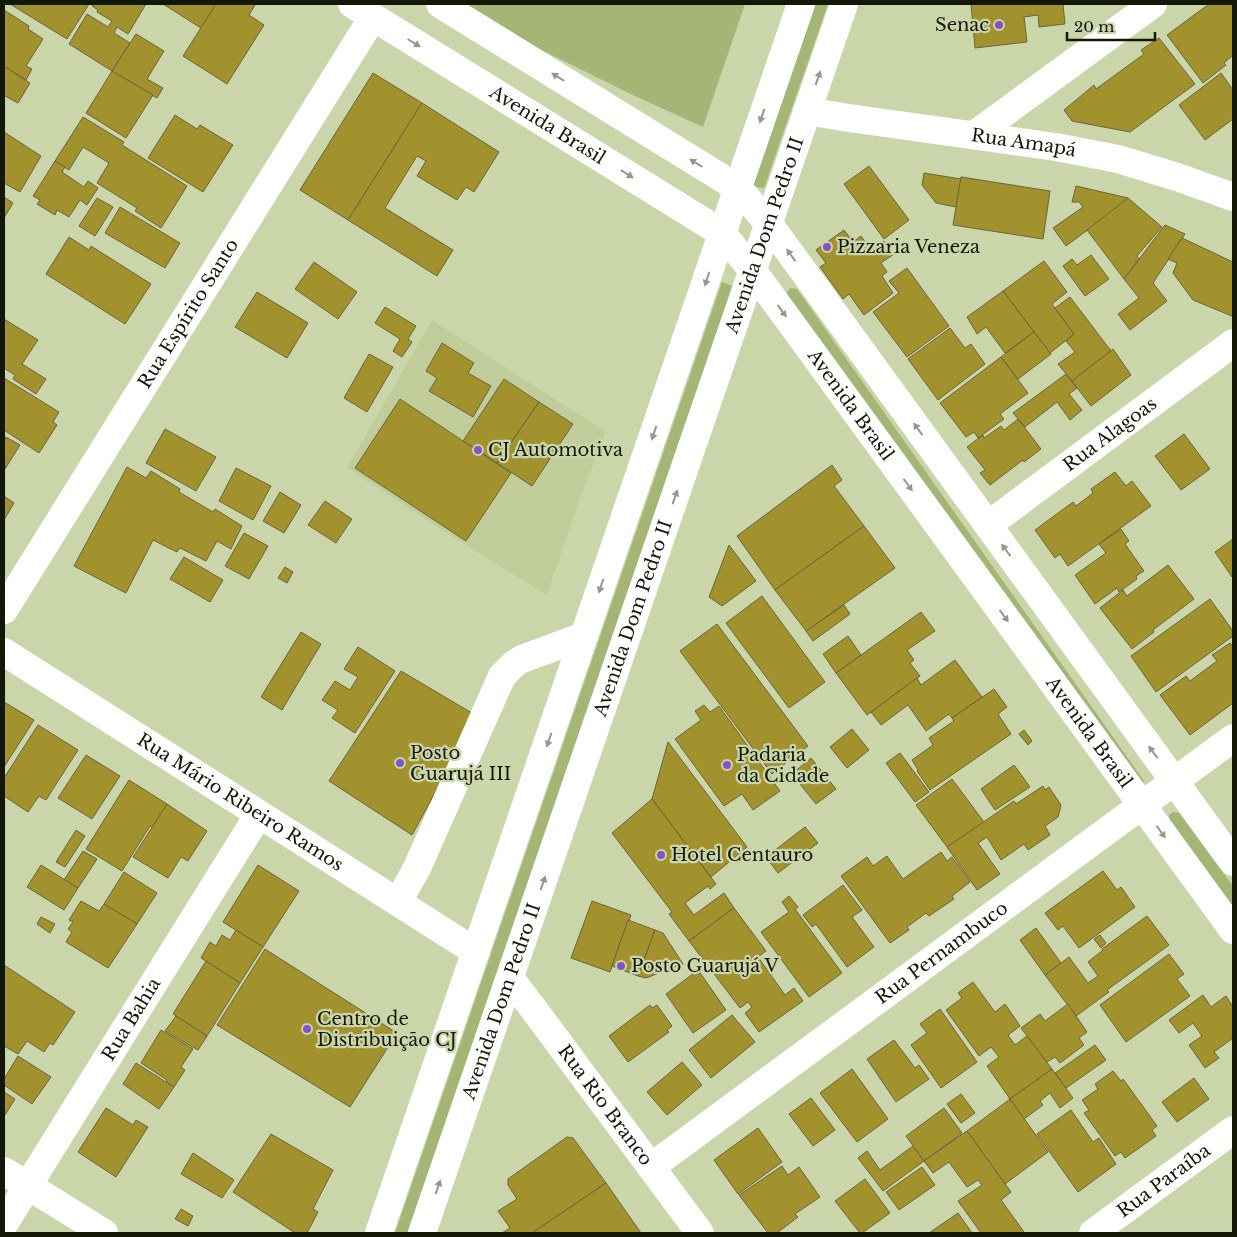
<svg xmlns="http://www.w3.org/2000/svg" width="1237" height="1237" font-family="'Libre Baskerville',serif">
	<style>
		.built { fill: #c0cd9b }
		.green { fill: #a5b575 }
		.building { fill: #a2922e; stroke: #6a633b }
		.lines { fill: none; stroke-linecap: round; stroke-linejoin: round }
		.minor { stroke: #fff; stroke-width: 28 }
		.major { stroke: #fff; stroke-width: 28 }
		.oneway { fill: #959790 }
		.poi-dot { fill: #8453cb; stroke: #cad5aa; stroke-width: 2 }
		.labels { text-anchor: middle; stroke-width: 4.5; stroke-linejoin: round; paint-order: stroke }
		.poi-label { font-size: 18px; fill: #131708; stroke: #cad5aa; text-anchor: start }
		.street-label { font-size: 18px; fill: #131708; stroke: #cad5aa }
	</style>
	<rect width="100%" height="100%" fill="#cad5aa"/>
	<polygon class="built" points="432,320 606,432 580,498 547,595 469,547 347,468"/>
	<g class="green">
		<polygon points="457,4 745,4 703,127 637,97 515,37"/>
		<polygon points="815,4 828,4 764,188 752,186"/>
		<polygon points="722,282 735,287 408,1233 395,1233"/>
		<polygon points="791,288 797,289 1144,781 1143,786 786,297 787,292"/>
		<polygon points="1173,812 1179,813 1233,886 1233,909 1168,821 1169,815"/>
	</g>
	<g class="building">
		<polygon points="10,4 89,4 67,39"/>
		<polygon points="94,4 146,4 128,34 117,27 114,33 130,43 112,71 69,44 87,14 108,27 112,21 97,12 98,10 92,6"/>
		<polygon points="163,4 216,4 201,28"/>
		<polygon points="216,4 254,4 255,5 249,15 264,25 227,84 183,56"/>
		<polygon points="971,4 1063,4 1065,24 1039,27 1038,15 1024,17 1027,42 975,48"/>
		<polygon points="1209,4 1233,4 1233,55 1224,63 1226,65 1203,83 1167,35"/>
		<polygon points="4,10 29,26 28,29 43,39 26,66 32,69 26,80 4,66"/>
		<polygon points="136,34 164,51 147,79 163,88 157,98 112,71"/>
		<polygon points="1159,38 1195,84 1130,132 1072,121 1064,110 1094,85 1096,89 1144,54 1141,50"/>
		<polygon points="4,66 30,83 18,103 5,96 4,98"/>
		<polygon points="112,71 153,95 126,138 86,113"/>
		<polygon points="373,73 422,103 348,220 300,190"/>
		<polygon points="1221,73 1233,90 1233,119 1205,140 1179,105"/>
		<polygon points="422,103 499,152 474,192 466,187 457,200 417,176 426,161 417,156 385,208 453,250 437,276 348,220"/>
		<polygon points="175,115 197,129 200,125 233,145 203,192 148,158"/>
		<polygon points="83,117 124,142 122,145 187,186 161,228 135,211 137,208 97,183 109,163 83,147 69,170 55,161"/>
		<polygon points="4,132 41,156 20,192 4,183"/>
		<polygon points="55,161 65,167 62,172 84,187 88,181 98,188 87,205 80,200 69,217 57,210 55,215 37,204 40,200 33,196"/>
		<polygon points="869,166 909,220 884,239 844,184"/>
		<polygon points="924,173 961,179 956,207 936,203 922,185"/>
		<polygon points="961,177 1050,191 1043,239 953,225"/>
		<polygon points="1076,186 1128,198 1101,220 1066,246 1053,228 1083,207 1079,202 1072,202"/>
		<polygon points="4,197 13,203 4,218"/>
		<polygon points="97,198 113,207 95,236 79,226"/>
		<polygon points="1128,198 1162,227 1137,256 1139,259 1124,279 1087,230"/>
		<polygon points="120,207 180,243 165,268 105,233"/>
		<polygon points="1165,225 1185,234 1153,283 1167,301 1130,330 1118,314 1139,298 1124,279"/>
		<polygon points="844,230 853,242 861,236 872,251 884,241 894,254 881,263 887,272 882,276 893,293 864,315 849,294 843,299 820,267 826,263 816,250"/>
		<polygon points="69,237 89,250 91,246 151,284 125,324 46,274"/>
		<polygon points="1182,238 1233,262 1233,314 1232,316 1193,300 1173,273 1177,263 1168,259"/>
		<polygon points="1091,255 1109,279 1085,296 1063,266 1072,259 1077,265"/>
		<polygon points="1044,261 1067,292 1052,304 1074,334 1050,353 1003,291"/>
		<polygon points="314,262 357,292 338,319 295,289"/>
		<polygon points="907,268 949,326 907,357 873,312 899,293 889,281"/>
		<polygon points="1003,291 1034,332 1005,353 986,327 977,334 967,317"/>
		<polygon points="257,292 308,323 287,358 235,327"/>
		<polygon points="1070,297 1111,351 1072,381 1058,364 1075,352 1066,341 1074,334 1055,308"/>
		<polygon points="385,307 416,326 408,339 412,342 402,357 393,351 400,339 375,323"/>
		<polygon points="4,319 38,340 22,364 46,379 36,394 13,379 15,375 4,368"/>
		<polygon points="950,328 965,348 971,344 985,364 938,400 908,359"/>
		<polygon points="1034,332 1051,354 1018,379 1001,357"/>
		<polygon points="442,343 474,363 468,373 491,386 473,417 429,391 437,378 426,371"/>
		<polygon points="1113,349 1131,375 1091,406 1072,381"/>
		<polygon points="369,354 393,367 367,412 344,398"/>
		<polygon points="1001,357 1028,393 1000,414 1004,419 978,438 974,432 966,437 940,403"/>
		<polygon points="1066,374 1077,388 1069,394 1082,410 1070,420 1057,402 1025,427 1013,413"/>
		<polygon points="4,378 59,412 53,422 57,425 39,453 4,430"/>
		<polygon points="504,379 539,402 497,463 463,441"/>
		<polygon points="400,399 511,473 466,541 355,468"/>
		<polygon points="539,402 573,424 532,486 497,463"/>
		<polygon points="1018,419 1041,449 1024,462 1023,460 990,485 980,473 985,470 967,447 983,435 984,438 1001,426 1004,430"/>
		<polygon points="165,429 216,457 196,491 146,463"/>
		<polygon points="1184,434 1210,469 1181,490 1155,456"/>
		<polygon points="6,437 20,445 5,469 4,441"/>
		<polygon points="832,465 842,480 834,486 864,526 775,590 737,536"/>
		<polygon points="127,467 146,478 151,471 180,489 179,492 213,512 215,509 242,526 231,549 217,541 206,561 180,548 177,552 153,540 126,593 74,566"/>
		<polygon points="236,468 271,486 253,520 219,501"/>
		<polygon points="1115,472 1126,486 1132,481 1151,506 1068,566 1060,554 1055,558 1035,530 1073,502 1076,506 1093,493 1091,489"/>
		<polygon points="280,492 301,505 284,533 263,521"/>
		<polygon points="4,496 14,503 4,520"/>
		<polygon points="325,501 352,519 336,543 308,525"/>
		<polygon points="864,526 895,568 806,631 775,590"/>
		<polygon points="1121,529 1129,541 1125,544 1144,571 1136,576 1137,579 1119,592 1117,588 1095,604 1075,575 1106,553 1099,544"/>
		<polygon points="244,533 268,546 249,579 225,566"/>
		<polygon points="1233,539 1233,576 1232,577 1215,552"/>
		<polygon points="729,545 756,581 722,606 709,597"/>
		<polygon points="184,557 223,580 210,602 170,579"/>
		<polygon points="1168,565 1194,599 1153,630 1154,632 1132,649 1100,608 1123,590 1127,596"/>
		<polygon points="285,567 293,572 287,583 278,578"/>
		<polygon points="762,596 825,682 789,708 726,623"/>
		<polygon points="1210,599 1233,631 1233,636 1156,692 1131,656"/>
		<polygon points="844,605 850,614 813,641 806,631"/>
		<polygon points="921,612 935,631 907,650 914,660 910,663 920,676 867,715 836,673"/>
		<polygon points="717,624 808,746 772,774 680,651"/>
		<polygon points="301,632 321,644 282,710 261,697"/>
		<polygon points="848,636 861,655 836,673 823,654"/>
		<polygon points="1230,643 1233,647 1233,703 1190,735 1160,695 1186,676 1190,681 1217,661 1212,655"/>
		<polygon points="358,647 395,671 355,733 332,718 338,710 322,700 335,681 350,690 358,677 344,669"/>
		<polygon points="955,660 982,697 952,718 949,714 926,731 908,705 881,725 871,712 917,678 921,685"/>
		<polygon points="401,671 477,716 412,835 329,781"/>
		<polygon points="994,689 1007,707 998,714 1011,734 930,790 917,771 918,770 912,760 933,745 929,738 954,721 952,718"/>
		<polygon points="4,702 34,720 4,767"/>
		<polygon points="704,705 710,712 719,706 780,791 753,810 742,794 724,806 675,739 701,720 695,711"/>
		<polygon points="38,725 78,750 46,800 39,796 28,812 4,796 4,778"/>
		<polygon points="852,729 869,750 847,768 830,747"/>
		<polygon points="1024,730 1032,741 1028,745 1019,734"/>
		<polygon points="668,742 747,847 711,877 652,799"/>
		<polygon points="900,753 929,792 915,802 886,763"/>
		<polygon points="86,755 120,776 92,819 58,798"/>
		<polygon points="811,758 836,789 816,804 792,774"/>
		<polygon points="1014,765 1030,787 995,810 981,789"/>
		<polygon points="952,779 984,822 947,847 916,805"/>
		<polygon points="129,780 167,804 152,828 150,826 122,871 86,849"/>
		<polygon points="1043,786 1045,790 1049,787 1061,805 1058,817 1045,826 1050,835 1028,850 1024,844 1001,860 987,837 978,843 1000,874 977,890 947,847 1014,801 1016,804"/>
		<polygon points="652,799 716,884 710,889 708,886 685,903 694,915 724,893 734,908 689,941 669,914 672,912 612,833"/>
		<polygon points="167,804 207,831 188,861 181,857 168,878 133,857"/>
		<polygon points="805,827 818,843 778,873 766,857"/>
		<polygon points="76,830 85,836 65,867 56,862"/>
		<polygon points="83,851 97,859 78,888 64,880"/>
		<polygon points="941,852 947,861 952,857 970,882 952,896 954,899 929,916 926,913 907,927 909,930 890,943 841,876 867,857 873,866 887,856 903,879"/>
		<polygon points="41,865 78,888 64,910 27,887"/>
		<polygon points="258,865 299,891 263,947 223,922"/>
		<polygon points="1103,871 1117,890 1121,887 1135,907 1079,948 1063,926 1058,930 1045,913"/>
		<polygon points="124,872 157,893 137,924 104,904"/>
		<polygon points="843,885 862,910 852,917 874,947 847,967 816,924 812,927 803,915"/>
		<polygon points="789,896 798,907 795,909 842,973 809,997 761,932 789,912 782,902"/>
		<polygon points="81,901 99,911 104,904 137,924 108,968 66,942 72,932 68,929 73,922 69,920"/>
		<polygon points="592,901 631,915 610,972 571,958"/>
		<polygon points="734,908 766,951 758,957 785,995 794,988 803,1001 759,1032 745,1013 752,1007 748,1002 740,1008 689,941"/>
		<polygon points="1147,916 1169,945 1107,990 1109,992 1076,1016 1045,975 1069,957 1088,983 1098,976 1088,962 1103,950 1102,949"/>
		<polygon points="41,917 55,924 50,933 37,924"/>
		<polygon points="628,920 655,930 638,976 612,966"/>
		<polygon points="1036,928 1061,963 1045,975 1020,940"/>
		<polygon points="236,930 263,947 240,983 201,958 210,942 216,946 222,935 230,940"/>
		<polygon points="655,930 663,933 683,964 646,978 638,976"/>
		<polygon points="1100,935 1106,943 1101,948 1094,939"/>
		<polygon points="265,949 397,1033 350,1107 217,1025"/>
		<polygon points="1169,954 1184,974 1177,979 1190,996 1126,1042 1100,1005"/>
		<polygon points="206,961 240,983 207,1036 173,1014"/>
		<polygon points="4,965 75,1012 53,1045 50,1043 44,1052 27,1041 18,1054 4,1046"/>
		<polygon points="698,970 726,1010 693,1033 666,994"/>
		<polygon points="973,982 995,1012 1005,1004 1020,1026 1008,1035 1015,1045 1027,1036 1052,1069 1010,1099 987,1066 999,1057 991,1047 979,1056 946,1010 962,998 958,993"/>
		<polygon points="1203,995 1211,1007 1226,996 1233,1007 1233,1038 1214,1052 1219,1058 1205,1068 1189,1045 1202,1036 1193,1023 1179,1033 1169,1020"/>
		<polygon points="1068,1004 1087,1032 1079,1038 1084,1045 1060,1063 1055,1057 1047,1062 1021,1028 1040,1014 1045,1021"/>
		<polygon points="650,1005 652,1008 657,1005 672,1026 667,1030 669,1032 628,1062 609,1036"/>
		<polygon points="940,1009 977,1062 941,1088 911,1045 927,1033 920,1024"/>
		<polygon points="732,1015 755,1042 711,1078 689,1050"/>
		<polygon points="176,1016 207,1036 198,1050 165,1031"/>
		<polygon points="161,1030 193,1049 181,1067 185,1070 174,1087 166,1082 167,1080 141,1063"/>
		<polygon points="894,1040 915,1068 919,1065 929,1079 896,1102 867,1059"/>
		<polygon points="1095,1045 1106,1060 1066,1088 1055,1073"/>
		<polygon points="18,1056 51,1077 32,1104 4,1085 4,1079"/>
		<polygon points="682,1062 702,1085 667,1115 647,1092"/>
		<polygon points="136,1063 174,1087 159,1109 123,1084"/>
		<polygon points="852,1069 888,1119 857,1142 820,1093"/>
		<polygon points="1052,1069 1073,1098 1060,1108 1050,1093 1040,1101 1043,1105 1024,1119 1010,1099"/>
		<polygon points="1113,1071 1121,1081 1123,1079 1157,1126 1152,1130 1156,1136 1125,1158 1121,1152 1115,1156 1084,1113 1089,1110 1082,1100 1098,1089 1095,1084"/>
		<polygon points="1194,1078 1209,1099 1177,1122 1162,1102"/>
		<polygon points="4,1092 15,1099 5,1115 4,1114"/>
		<polygon points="961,1094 975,1113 961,1123 947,1104"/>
		<polygon points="811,1098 835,1130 813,1146 789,1114"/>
		<polygon points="1010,1099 1048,1152 1005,1184 967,1131"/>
		<polygon points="106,1108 133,1125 136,1120 148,1127 116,1177 78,1152"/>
		<polygon points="944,1108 962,1133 924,1161 906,1136"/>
		<polygon points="1071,1110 1093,1142 1099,1138 1116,1164 1078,1192 1037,1134"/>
		<polygon points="758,1128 782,1162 738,1194 714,1160"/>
		<polygon points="967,1131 1011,1192 1001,1200 1024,1232 1023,1233 981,1233 958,1201 982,1185 978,1180 967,1187 949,1162 933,1173 924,1161"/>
		<polygon points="271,1134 333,1170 313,1209 318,1212 307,1233 295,1233 233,1192"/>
		<polygon points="567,1137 573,1138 606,1183 532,1233 502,1233 510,1228 498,1211 517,1199 508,1185 508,1179"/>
		<polygon points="913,1146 924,1161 883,1191 858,1158 867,1151 880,1170"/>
		<polygon points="193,1153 234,1180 222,1198 181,1174"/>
		<polygon points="782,1166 788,1175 799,1167 820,1197 795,1214 798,1217 777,1233 768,1233 739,1195"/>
		<polygon points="922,1167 935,1185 899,1210 886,1192"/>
		<polygon points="865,1179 890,1213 862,1233 860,1233 835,1201"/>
		<polygon points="606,1183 641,1233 532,1233"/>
		<polygon points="181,1209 193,1216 188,1226 175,1219"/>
		<polygon points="958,1213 972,1233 929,1233"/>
	</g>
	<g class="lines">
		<g class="minor">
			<path id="s1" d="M807,111l42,7 207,29 62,12 59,18 56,20"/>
			<polyline points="974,135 1153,4"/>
			<path id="s2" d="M988,525l245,-182"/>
			<path id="s3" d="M4,610l369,-593"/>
			<path id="s4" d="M4,652l472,300"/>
			<polyline points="398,902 417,868 502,676 514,664 522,659 584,636"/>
			<path id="s5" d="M510,978l28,37 162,218"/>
			<path id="s6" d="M651,1167l582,-429"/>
			<polyline points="4,1171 104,1233"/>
			<path id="s7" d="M4,1224l255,-410"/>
			<path id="s8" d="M1093,1233l140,-103"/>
		</g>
		<g class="major">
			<path id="s9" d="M352,4l370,229 31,38 480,659"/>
			<polyline points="440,4 738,188 769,224 1233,862"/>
			<polyline points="379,1233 801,4"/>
			<path id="s10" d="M422,1233l422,-1229"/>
		</g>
	</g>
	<defs><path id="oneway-solid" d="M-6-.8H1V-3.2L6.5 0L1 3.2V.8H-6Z" transform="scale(1.25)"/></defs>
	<g class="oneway">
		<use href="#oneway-solid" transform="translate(414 43) rotate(32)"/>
		<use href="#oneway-solid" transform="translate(558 77) rotate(-148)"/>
		<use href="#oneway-solid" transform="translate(818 78) rotate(-71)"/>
		<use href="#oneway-solid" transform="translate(762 116) rotate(109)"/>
		<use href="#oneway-solid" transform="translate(696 163) rotate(-148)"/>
		<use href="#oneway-solid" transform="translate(627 174) rotate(32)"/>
		<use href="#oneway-solid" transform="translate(791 255) rotate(-126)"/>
		<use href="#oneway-solid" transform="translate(707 279) rotate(108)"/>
		<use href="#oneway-solid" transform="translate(782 311) rotate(54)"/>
		<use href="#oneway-solid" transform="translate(918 429) rotate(-126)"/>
		<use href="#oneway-solid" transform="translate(654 433) rotate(109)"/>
		<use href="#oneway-solid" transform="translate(908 485) rotate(54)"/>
		<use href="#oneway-solid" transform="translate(675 497) rotate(-71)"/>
		<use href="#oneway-solid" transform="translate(1006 550) rotate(-126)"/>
		<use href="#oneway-solid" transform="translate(601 586) rotate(109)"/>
		<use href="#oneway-solid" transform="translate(1004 616) rotate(54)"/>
		<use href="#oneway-solid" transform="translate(549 740) rotate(109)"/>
		<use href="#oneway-solid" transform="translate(1153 752) rotate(-126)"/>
		<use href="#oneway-solid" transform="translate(1161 832) rotate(54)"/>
		<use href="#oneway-solid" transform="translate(543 883) rotate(-71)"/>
		<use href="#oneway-solid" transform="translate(438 1187) rotate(-71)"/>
	</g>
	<g class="poi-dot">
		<circle cx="999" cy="25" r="5"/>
		<circle cx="827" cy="247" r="5"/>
		<circle cx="478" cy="450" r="5"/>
		<circle cx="400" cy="763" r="5"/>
		<circle cx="727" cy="765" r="5"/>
		<circle cx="661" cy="855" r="5"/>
		<circle cx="621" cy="966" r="5"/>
		<circle cx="307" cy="1029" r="5"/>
	</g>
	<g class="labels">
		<g class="poi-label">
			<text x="989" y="31" text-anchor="end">Senac</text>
			<text x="837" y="253">Pizzaria Veneza</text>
			<text x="488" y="456">CJ Automotiva</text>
			<text x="410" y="759">Posto<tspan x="410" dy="21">Guarujá III</tspan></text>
			<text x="737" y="761">Padaria<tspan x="737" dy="21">da Cidade</tspan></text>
			<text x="671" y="861">Hotel Centauro</text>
			<text x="631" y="972">Posto Guarujá V</text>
			<text x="317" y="1025">Centro de<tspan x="317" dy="21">Distribuição CJ</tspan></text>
		</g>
		<g class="street-label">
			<text dy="6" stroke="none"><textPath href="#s9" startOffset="230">Avenida Brasil</textPath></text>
			<text dy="6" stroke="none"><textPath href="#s1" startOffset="219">Rua Amapá</textPath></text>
			<text dy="6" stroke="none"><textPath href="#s10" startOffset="1055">Avenida Dom Pedro II</textPath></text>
			<text dy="6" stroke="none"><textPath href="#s3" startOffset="349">Rua Espírito Santo</textPath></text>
			<text dy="6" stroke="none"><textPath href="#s9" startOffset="650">Avenida Brasil</textPath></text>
			<text dy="6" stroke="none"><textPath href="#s2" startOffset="152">Rua Alagoas</textPath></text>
			<text dy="6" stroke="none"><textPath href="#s10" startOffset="650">Avenida Dom Pedro II</textPath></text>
			<text dy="6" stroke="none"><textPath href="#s9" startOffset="1055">Avenida Brasil</textPath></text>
			<text dy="6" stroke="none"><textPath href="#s4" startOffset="280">Rua Mário Ribeiro Ramos</textPath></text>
			<text dy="6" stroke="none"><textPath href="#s6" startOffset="361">Rua Pernambuco</textPath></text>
			<text dy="6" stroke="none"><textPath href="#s10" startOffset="245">Avenida Dom Pedro II</textPath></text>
			<text dy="6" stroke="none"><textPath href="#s7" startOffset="241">Rua Bahia</textPath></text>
			<text dy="6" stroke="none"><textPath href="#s5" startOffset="159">Rua Rio Branco</textPath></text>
			<text dy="6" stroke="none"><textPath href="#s8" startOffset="88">Rua Paraíba</textPath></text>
		</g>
	</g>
	<rect width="1237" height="1237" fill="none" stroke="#131708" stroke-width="10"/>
	<path d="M1067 32v8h88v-8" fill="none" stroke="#131708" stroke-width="2.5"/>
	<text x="1074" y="32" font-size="15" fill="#131708" stroke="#cad5aa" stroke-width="4" paint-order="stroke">20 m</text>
</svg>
